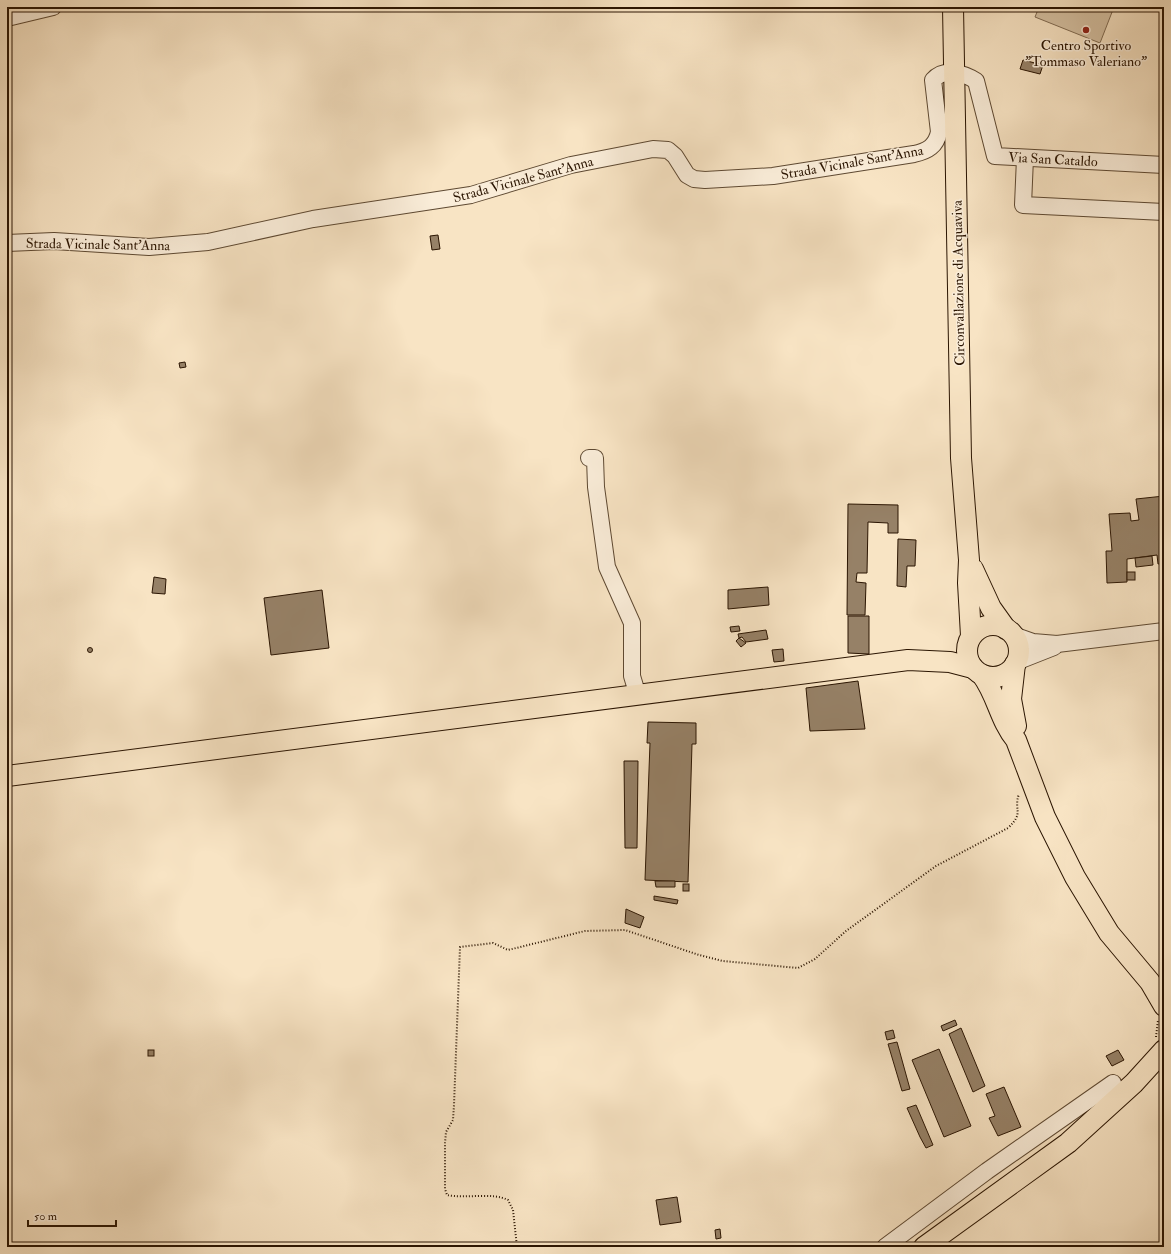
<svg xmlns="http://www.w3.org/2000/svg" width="1171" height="1254" font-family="'IM FELL Double Pica',serif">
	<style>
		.green { fill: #d5c1a3; stroke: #806b52 }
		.building { fill: #968167; stroke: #2b1502 }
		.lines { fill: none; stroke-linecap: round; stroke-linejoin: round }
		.minor-casing { stroke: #5e4932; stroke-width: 18 }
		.major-casing { stroke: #2b1502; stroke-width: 22 }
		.path { stroke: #2b1502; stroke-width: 2; stroke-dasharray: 1 2; stroke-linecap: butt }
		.minor { stroke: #faedd9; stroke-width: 16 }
		.major { stroke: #f8e4c4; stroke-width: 20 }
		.poi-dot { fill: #8f2418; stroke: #faedd9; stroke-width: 1.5 }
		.labels { text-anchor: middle; stroke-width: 3; stroke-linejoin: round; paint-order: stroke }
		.poi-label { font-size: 14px; fill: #2b1502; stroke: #faedd9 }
		.street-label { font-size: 14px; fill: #2b1502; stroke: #faedd9 }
	</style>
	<rect width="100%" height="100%" fill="#f8e4c4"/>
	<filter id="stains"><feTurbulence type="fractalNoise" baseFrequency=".005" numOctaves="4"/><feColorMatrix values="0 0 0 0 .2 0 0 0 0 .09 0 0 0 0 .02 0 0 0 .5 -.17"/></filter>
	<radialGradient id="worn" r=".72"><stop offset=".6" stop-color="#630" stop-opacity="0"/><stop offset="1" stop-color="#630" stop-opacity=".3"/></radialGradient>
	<polygon class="green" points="1039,7 1114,7 1100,43 1035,17"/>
	<g class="building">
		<polygon points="1023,60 1043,65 1040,74 1020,69"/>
		<polygon points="438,235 440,249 432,250 430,236"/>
		<polygon points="185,362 186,367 180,368 179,363"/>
		<polygon points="1164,496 1164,563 1158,564 1157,555 1127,559 1127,582 1107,583 1106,551 1112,551 1109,514 1130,513 1131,521 1139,520 1136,499"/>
		<polygon points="848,504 898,505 898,533 888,533 888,523 868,522 867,573 857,573 856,582 866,583 865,615 847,615"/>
		<polygon points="898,539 916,540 915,566 907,566 906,587 897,586"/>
		<polygon points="1152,556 1153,565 1136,567 1135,558"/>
		<rect x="1127" y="572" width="8" height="8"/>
		<polygon points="154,577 166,579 165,594 152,593"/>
		<polygon points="768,587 769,605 728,609 728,590"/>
		<polygon points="322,590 329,648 271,655 264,598"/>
		<polygon points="848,616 869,616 869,654 848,653"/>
		<polygon points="739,626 740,631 731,632 730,627"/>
		<polygon points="766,630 768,639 746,642 742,637 739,638 738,634"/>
		<polygon points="739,638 746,643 741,647 736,641"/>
		<circle cx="90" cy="650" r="2.5"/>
		<polygon points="783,649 784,661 774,662 772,650"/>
		<polygon points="858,681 865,729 810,731 806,688"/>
		<polygon points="648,722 696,723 696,744 692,744 688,882 645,880 650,743 647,743"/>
		<polygon points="624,761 638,761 637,848 625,848"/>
		<polygon points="655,881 675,881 675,887 656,887"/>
		<rect x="683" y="884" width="6" height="7"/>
		<polygon points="654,896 678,900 677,904 654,900"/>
		<polygon points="626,909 644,917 640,928 625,923"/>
		<polygon points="955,1020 957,1025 943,1031 941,1026"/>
		<polygon points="961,1028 985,1086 973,1092 949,1034"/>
		<polygon points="893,1030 895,1038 887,1040 885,1032"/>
		<polygon points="897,1042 910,1089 902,1091 888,1044"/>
		<polygon points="939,1049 971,1126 944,1137 912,1060"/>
		<rect x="148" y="1050" width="6" height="6"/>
		<polygon points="1118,1050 1124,1060 1112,1066 1106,1056"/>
		<polygon points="1004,1087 1021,1127 998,1136 989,1118 995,1116 986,1094"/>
		<polygon points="916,1105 933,1145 926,1148 920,1137 907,1108"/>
		<polygon points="677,1197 681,1222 660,1225 656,1200"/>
		<polygon points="720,1229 721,1238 716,1239 715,1230"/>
	</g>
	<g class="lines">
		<defs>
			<g id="minor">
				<polyline points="7,18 53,7"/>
				<polyline points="1025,158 1023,205 1164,212"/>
				<path d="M7,243l47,-2 95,6 59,-5 105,-23 158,-24 100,-30 82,-16 15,1 7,6 12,19 7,4 11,1 68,-4 141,-22c14,-3 22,-8 25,-22l-6,-52c11,-13 31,-7 43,1l19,75 169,9"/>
				<polyline points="589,458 595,458 596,487 607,567 632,623 632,676 638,696"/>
				<polyline points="1013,635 1033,642 1057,644 1164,631"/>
				<polyline points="1016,662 1054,647"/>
				<polyline points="885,1247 987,1171 1113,1083"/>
			</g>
			<g id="major">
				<polyline points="953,7 961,458 969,560 968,583 971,636"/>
				<polyline points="973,569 991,608 1006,629"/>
				<circle cx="993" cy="651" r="26"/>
				<polyline points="1015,664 1011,699 1016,726"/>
				<path d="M982,675c15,20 18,46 34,65l29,77 30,60 34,56 41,49 14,24"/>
				<polyline points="7,776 908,660 950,662 973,668"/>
				<polyline points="924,1247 1068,1143 1134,1083 1164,1050"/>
			</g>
		</defs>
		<use href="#minor" class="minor-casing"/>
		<use href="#major" class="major-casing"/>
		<g class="path">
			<polyline points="1156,1037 1158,1020"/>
			<path d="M517,1247l-4,-37 -5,-10c-15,-8 -43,-1 -61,-5l-2,-6v-46l1,-11 7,-12 1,-15 6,-158 33,-4 15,7 77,-19 40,-1 74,25 24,6 75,7 17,-9 31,-28 90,-65 72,-38c17,-16 5,-17 11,-34"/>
		</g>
		<use href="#minor" class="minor"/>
		<use href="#major" class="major"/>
	</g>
	<circle class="poi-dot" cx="1086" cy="30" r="4"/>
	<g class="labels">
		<g class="poi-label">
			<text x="1086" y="50">Centro Sportivo<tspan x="1086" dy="16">"Tommaso Valeriano"</tspan></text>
		</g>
		<g class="street-label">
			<text transform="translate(1053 159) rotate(3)" y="5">Via San Cataldo</text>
			<text transform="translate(852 162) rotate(-10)" y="5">Strada Vicinale Sant'Anna</text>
			<text transform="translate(523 179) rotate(-15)" y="5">Strada Vicinale Sant'Anna</text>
			<text transform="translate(98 244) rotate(1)" y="5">Strada Vicinale Sant'Anna</text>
			<text transform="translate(958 283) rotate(-91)" y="5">Circonvallazione di Acquaviva</text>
		</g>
	</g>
	<rect width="1171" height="1254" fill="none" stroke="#f8e4c4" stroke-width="24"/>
	<rect x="8" y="8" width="1155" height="1238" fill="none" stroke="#2b1502" stroke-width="2"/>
	<rect x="12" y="12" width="1147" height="1230" fill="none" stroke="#2b1502"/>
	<path d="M28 1220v6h88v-6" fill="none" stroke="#2b1502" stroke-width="2"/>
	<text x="34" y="1220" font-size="12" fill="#2b1502" stroke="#faedd9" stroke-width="3" paint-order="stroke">50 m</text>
	<rect width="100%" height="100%" filter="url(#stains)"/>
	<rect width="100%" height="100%" fill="url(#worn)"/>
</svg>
